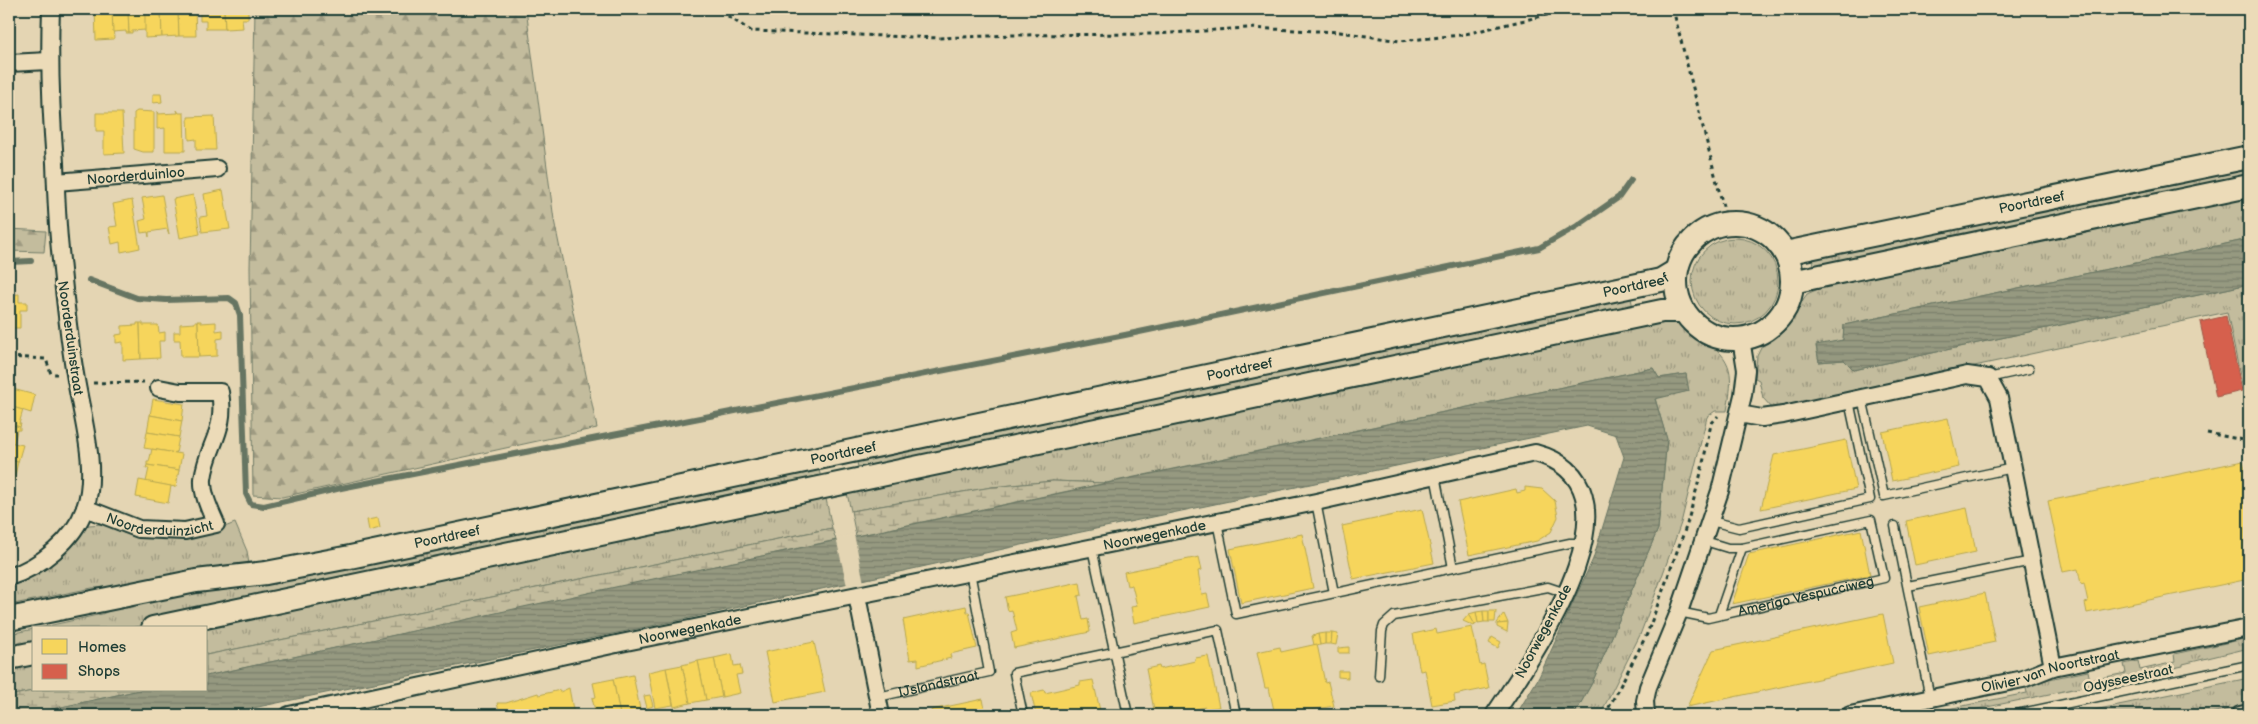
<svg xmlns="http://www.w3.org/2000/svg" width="2258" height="724" font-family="'Balsamiq Sans',sans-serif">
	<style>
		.grass { fill: url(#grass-tufts); stroke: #717c68 }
		.forest { fill: url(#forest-firs); stroke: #717c68 }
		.wetland { fill: url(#wetland-marsh); stroke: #717c68 }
		.water { fill: url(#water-rules); stroke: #667462 }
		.pier { fill: #e4d5b3 }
		.homes { fill: #f6d55c; stroke: #b6a750 }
		.shops { fill: #d6604d; stroke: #9f5646 }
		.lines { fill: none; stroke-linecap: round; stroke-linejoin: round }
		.stream { stroke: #667462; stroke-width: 6 }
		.service-casing { stroke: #1f3d34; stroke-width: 11 }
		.minor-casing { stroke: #1f3d34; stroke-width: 20 }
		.secondary-casing { stroke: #1f3d34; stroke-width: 26 }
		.path { stroke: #1f3d34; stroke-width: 3; stroke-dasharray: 4 4; stroke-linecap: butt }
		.service { stroke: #ecdbb8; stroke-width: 8 }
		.minor { stroke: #ecdbb8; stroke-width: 16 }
		.secondary { stroke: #ecdbb8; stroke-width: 22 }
		.labels { text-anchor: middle; stroke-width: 5; stroke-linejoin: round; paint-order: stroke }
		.street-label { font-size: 14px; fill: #1f3d34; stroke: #ecdbb8 }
	</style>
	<defs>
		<pattern id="grass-tufts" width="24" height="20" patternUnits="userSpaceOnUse" patternTransform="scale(1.25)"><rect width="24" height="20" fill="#c3bc9d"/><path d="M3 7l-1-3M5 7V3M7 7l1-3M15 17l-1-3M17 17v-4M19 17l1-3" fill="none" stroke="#9e9a81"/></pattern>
		<pattern id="forest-firs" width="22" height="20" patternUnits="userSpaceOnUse" patternTransform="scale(1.25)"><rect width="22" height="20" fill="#c3bc9d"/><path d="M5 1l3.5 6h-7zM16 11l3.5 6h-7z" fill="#9e9a81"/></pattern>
		<pattern id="wetland-marsh" width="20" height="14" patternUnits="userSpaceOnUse" patternTransform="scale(1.25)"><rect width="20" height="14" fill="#c3bc9d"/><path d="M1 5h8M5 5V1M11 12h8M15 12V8" fill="none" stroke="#9e9a81"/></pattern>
		<pattern id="water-rules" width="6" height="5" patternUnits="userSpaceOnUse" patternTransform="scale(1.25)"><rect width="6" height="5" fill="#969980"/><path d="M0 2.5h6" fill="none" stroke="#7a7e6a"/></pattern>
	</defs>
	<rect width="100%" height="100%" fill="#e4d5b3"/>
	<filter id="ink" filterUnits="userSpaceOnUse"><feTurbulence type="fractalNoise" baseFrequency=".02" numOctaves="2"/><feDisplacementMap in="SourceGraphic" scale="10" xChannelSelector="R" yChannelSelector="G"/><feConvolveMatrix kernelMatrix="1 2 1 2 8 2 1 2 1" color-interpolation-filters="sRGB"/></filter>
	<g filter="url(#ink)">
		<g class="grass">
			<polygon points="2249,164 2249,183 1816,274 1812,256"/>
			<polygon points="2249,194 2249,239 1844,325 1843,340 1816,346 1819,362 1844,360 1854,370 2249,284 2249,419 2227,312 1773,409 1763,398 1759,380 1755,378 1757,356 1762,346 1788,321 1807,294 1827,285"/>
			<circle cx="1735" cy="281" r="43"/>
			<polygon points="1630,294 1634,312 859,472 856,457"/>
			<path d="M1654,320c29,1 25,2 48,18 33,22 31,37 25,73h-12l-8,6 -26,106 -20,56 -21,56 -40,80h-26l18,-32 66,-154 9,-89 -12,-42 33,-7 -2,-17 -27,4 -6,-10 -547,115 -53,-2 -61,6 -141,24 -5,-22z"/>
			<polygon points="818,465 822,483 131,628 39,628 102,614 128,603"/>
			<polygon points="825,494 832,528 206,655 206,628"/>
			<polygon points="235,523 247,551 250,571 146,585 92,588 9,605 9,585 27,579 43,570 60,557 81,531 89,525 103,524 134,535 209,533"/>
			<polygon points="34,629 34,648 9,653 9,634"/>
			<polygon points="2249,638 2249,648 2183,664 2183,666 1949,715 1918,715 2027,693 2025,684 2088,671 2090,680 2126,673 2124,664 2138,661 2140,670 2175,662 2174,654"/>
			<polygon points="34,660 34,690 37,690 9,696 9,666"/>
			<polygon points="2249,678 2249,705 2201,715 2070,715"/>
		</g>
		<g class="forest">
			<polygon points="255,9 526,9 554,220 597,428 282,497 253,495 250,268"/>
			<polygon points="9,229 46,231 44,252 9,251"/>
		</g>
		<g class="wetland">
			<polygon points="1053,481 1106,483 856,536 851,511 992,487"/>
			<polygon points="832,528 836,540 206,676 206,655"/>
			<polygon points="37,690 140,690 25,715 9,715 9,696"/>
		</g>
		<g class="water">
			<polygon points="2249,239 2249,284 1854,370 1844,360 1819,362 1816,345 1843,340 1844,325"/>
			<polygon points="1653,368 1659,378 1686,374 1689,391 1655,399 1667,439 1658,529 1592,683 1574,715 1516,715 1539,677 1593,559 1624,457 1616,435 1587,426 1067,535 685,619 219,715 25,715 140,690 206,690 206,676 620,586"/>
		</g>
		<polygon class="pier" points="854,534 864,583 847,586 836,538"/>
		<g class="homes">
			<polygon points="95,9 112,9 114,39 96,40"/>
			<polygon points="112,9 128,9 129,33 126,33 126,31 113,32"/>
			<polygon points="128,9 145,9 146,30 132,31 132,33 129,33"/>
			<polygon points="145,9 161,9 162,37 145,38"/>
			<polygon points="161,9 178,9 179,36 162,37"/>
			<polygon points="178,9 195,9 196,36 179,36"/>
			<polygon points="206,9 224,9 225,29 206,29 206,21 200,21 200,11 206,11"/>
			<polygon points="224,9 248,9 248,19 242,19 243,28 225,29"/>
			<polygon points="153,94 161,94 162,102 153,103"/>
			<polygon points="177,110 179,113 184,113 185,151 165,151 165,128 157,129 157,111 158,114 178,113"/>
			<polygon points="137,111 154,112 154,152 143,152 134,149 134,113"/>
			<polygon points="96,113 122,113 124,153 104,154 104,131 96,131"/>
			<polygon points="214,116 216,150 196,150 196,139 189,140 188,117"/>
			<polygon points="223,190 230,229 202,232 200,217 207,216 204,194"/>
			<polygon points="162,195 169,234 167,229 149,232 149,237 148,232 141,233 139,221 146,219 142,198"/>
			<polygon points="193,195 200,234 180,238 173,199"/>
			<polygon points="132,200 140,248 121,252 120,242 112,244 109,227 117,226 113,204"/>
			<polygon points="19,294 19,302 27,302 27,310 20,310 20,328 9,328 9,295"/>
			<polygon points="195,321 198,321 199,357 181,357 180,340 174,340 174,332 180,332 180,324 195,323"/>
			<polygon points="198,321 201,321 201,323 216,322 216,331 223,330 223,338 217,339 217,356 199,357"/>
			<polygon points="137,323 140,323 141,359 123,360 123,342 116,343 116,335 122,334 122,326 137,325"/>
			<polygon points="140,323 143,323 143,325 158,325 159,333 165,332 165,341 159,341 160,358 141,359"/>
			<polygon points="9,388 35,395 31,413 9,406"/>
			<polygon points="153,399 184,404 182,421 150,415"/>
			<polygon points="9,406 23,410 19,424 21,424 20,427 9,424"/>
			<polygon points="150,415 182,421 179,437 147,432"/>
			<polygon points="1948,418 1959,467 1892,481 1882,432"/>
			<polygon points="9,424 20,427 20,430 17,430 14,444 9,442"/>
			<polygon points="147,432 179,437 176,453 144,448"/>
			<polygon points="1846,440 1856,489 1761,509 1774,455"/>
			<polygon points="9,442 23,445 18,462 9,460"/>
			<polygon points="152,449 182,454 179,470 147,465 147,462 149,462"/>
			<polygon points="9,460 18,462 14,480 9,479"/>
			<polygon points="2243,461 2249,483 2249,579 2087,613 2085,603 2088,602 2084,583 2081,584 2078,569 2063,572 2048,501"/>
			<polygon points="147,465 179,470 176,487 146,482 149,468 146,468"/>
			<polygon points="139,480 171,486 168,503 136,497"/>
			<polygon points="1525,487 1542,489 1555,501 1558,517 1551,532 1537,541 1469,555 1458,502 1516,489 1517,493 1525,491"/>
			<polygon points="1967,508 1976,552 1915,565 1906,521"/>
			<polygon points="1422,509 1434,563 1353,579 1342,526"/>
			<polygon points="378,518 380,528 369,531 367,520"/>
			<polygon points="1861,530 1870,575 1732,604 1749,554"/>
			<polygon points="1302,534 1313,588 1241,603 1230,549"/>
			<polygon points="1199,557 1202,570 1198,571 1202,595 1207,594 1210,607 1134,623 1131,607 1137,606 1132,585 1127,586 1124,572"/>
			<polygon points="1080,582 1082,595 1078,596 1083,620 1088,619 1090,632 1014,648 1011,633 1017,631 1012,610 1008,611 1005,597"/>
			<polygon points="1985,593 1995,642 1929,656 1919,607"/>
			<polygon points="966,606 967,612 969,612 977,648 950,654 951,658 918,666 918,659 910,660 903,620"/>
			<polygon points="1483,611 1484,622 1478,623 1476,612"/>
			<polygon points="1483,611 1489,611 1489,622 1484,622"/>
			<polygon points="1489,611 1496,611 1495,622 1489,622"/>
			<polygon points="1476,612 1478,623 1475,625 1469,614"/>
			<polygon points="1469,614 1475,625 1474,626 1463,621"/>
			<polygon points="1504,614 1508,623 1497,624 1497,623"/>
			<polygon points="1883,614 1893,663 1687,707 1713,650"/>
			<polygon points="1508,623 1507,632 1497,627 1497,624"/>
			<polygon points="1472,627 1480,665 1484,664 1489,688 1454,695 1455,701 1432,705 1425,670 1420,671 1413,634 1436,629 1437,634"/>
			<polygon points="1325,633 1332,633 1331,644 1325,644"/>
			<polygon points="1325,633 1325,644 1320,645 1318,634"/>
			<polygon points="1332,633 1338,634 1336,645 1331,644"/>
			<polygon points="1318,634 1320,645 1317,646 1314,645 1312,636"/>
			<polygon points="1492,637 1501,642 1498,648 1489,643"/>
			<polygon points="814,642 825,692 775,702 765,652"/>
			<polygon points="1317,644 1325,683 1328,682 1334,706 1299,712 1299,715 1275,715 1269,688 1265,688 1257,652 1280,647 1281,652"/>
			<polygon points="1338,648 1349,647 1349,653 1338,653"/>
			<polygon points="732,654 734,666 740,665 742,674 736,675 740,693 722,697 714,658"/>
			<polygon points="1208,656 1219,707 1205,709 1205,707 1170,715 1155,715 1146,669 1159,666 1160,669 1195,661 1195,658"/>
			<polygon points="714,658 722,697 706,700 698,661"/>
			<polygon points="698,661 706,700 690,703 682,665"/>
			<polygon points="682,665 690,703 674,707 666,668"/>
			<polygon points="666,668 673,705 655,708 648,672"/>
			<polygon points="1338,671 1348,671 1348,678 1338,677"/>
			<polygon points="633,675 641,714 620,715 613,679"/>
			<polygon points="613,679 620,715 596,715 592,698 596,697 593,683"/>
			<polygon points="1093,680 1101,715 1036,715 1031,693 1044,690 1045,693 1080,685 1080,682"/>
			<polygon points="569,688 574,715 500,715 497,703 506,703 538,693 539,695 560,690 560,692"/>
			<polygon points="650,695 653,706 647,708 644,696"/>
			<polygon points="983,699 986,715 926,715 932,714 931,710"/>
		</g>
		<polygon class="shops" points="2226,316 2242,391 2216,397 2200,322"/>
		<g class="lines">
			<g class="stream">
				<polyline points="9,262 31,261"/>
				<polyline points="89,280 137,298 166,300 229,298 236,303 240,315 246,494 251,504 264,506 341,488 1125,335 1539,248 1577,226 1619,197 1631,180"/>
			</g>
			<defs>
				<g id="service">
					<polyline points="1988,378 2029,369"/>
					<polyline points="1862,398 1884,496 2013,468"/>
					<polyline points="1435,475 1453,568"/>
					<polyline points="1316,502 1334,593"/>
					<polyline points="1711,521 1739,528 1870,499 1849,401"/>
					<polyline points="1217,522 1236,614 1570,543 1582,543"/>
					<polyline points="1895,526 1930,698"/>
					<polyline points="1092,548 1128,715"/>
					<polyline points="1908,586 2032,561"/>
					<path id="s1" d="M1679,612l29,6 176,-40 -13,-58 -129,28h-14l-23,-7"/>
					<polyline points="1719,615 1742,548"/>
					<polyline points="1379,676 1382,631 1384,625 1394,616 1548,587 1566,593"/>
					<path id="s2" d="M878,697l111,-25 -19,-100"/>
					<polyline points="1023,715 1014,673 1218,630 1236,715"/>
					<polyline points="2012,715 2249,665"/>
				</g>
				<g id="minor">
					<polyline points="9,63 49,61"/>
					<path id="s3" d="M56,182l161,-13"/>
					<polyline points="1739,414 1762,418 1783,415 1967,375 1988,378 1999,398 2053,667"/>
					<path id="s4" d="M85,508l54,21 46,2 31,-7c-6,-14 -14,-30 -13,-45 4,-34 24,-47 17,-87h-40l-21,-4"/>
					<path d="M9,577c31,-10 65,-37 76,-69 14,-39 -4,-94 -10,-134 -7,-41 -11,-83 -15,-124 -3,-29 -4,-58 -5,-87 -4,-51 -6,-102 -4,-154"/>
					<polyline points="857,596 881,715"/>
					<path id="s5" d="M289,715l332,-72 695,-141 219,-49c120,32 -3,205 -41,262"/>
					<polyline points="1646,715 1645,701 1648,687 1679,612 1720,491 1743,395 1746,370 1741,339"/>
					<path id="s6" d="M1850,715l173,-36 30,-12 196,-39"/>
					<polyline points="2240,715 2249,713"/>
				</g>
				<g id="secondary">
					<circle cx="1734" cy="281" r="58"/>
					<path id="s7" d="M1785,253l464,-96"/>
					<polyline points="1792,282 2249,186"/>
					<path id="s8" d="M9,619l187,-38 70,-8 84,-16 1311,-277 15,-9"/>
					<polyline points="153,628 1662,311 1683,311"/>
					<polyline points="9,658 34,653"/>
				</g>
			</defs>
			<use href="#service" class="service-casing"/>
			<use href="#minor" class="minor-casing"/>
			<use href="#secondary" class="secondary-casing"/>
			<g class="path">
				<polyline points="724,9 729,17 751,31 939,38 1013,35 1155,34 1248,28 1340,32 1400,41 1461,35 1572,9"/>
				<polyline points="1673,9 1727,222"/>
				<polyline points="9,357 46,359 51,374 57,374"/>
				<polyline points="93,383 144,382"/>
				<polyline points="2207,433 2249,441"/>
				<polyline points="1605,715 1647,634 1687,524 1701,473 1711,424 1718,416"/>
			</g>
			<use href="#service" class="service"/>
			<use href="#minor" class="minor"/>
			<use href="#secondary" class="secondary"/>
		</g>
	</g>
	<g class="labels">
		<g class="street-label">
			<text dy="5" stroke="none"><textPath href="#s3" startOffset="80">Noorderduinloo</textPath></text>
			<text dy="5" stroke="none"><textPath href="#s7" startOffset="252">Poortdreef</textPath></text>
			<text dy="5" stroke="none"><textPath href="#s8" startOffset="1661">Poortdreef</textPath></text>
			<text transform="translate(71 338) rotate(82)" y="5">Noorderduinstraat</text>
			<text dy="5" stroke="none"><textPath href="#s8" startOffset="1256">Poortdreef</textPath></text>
			<text dy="5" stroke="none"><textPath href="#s8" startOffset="851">Poortdreef</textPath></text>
			<text dy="5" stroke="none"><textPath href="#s4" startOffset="78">Noorderduinzicht</textPath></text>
			<text dy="5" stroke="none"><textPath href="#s5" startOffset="884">Noorwegenkade</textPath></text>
			<text dy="5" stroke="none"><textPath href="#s8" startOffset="446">Poortdreef</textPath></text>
			<text dy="5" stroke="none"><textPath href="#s1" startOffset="130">Amerigo Vespucciweg</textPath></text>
			<text dy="5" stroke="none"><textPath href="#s5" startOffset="410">Noorwegenkade</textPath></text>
			<text transform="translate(1543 631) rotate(-62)" y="5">Noorwegenkade</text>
			<text dy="5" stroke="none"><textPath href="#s6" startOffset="205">Olivier van Noortstraat</textPath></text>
			<text transform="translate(2128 678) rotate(-12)" y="5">Odysseestraat</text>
			<text dy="5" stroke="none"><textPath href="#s2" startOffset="62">IJslandstraat</textPath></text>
		</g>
	</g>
	<rect width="2258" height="724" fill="none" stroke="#ecdbb8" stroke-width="30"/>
	<rect x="15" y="15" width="2228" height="694" fill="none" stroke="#1f3d34" stroke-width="2" filter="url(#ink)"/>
	<rect x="32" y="626" width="175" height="65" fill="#ecdbb8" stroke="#9a9c83"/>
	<rect x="42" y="639" width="25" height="15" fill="#f6d55c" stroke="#9a9c83"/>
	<text x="78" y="652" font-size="15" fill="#1f3d34">Homes</text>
	<rect x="42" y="664" width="25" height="15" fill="#d6604d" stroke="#9a9c83"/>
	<text x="78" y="676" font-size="15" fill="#1f3d34">Shops</text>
</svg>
